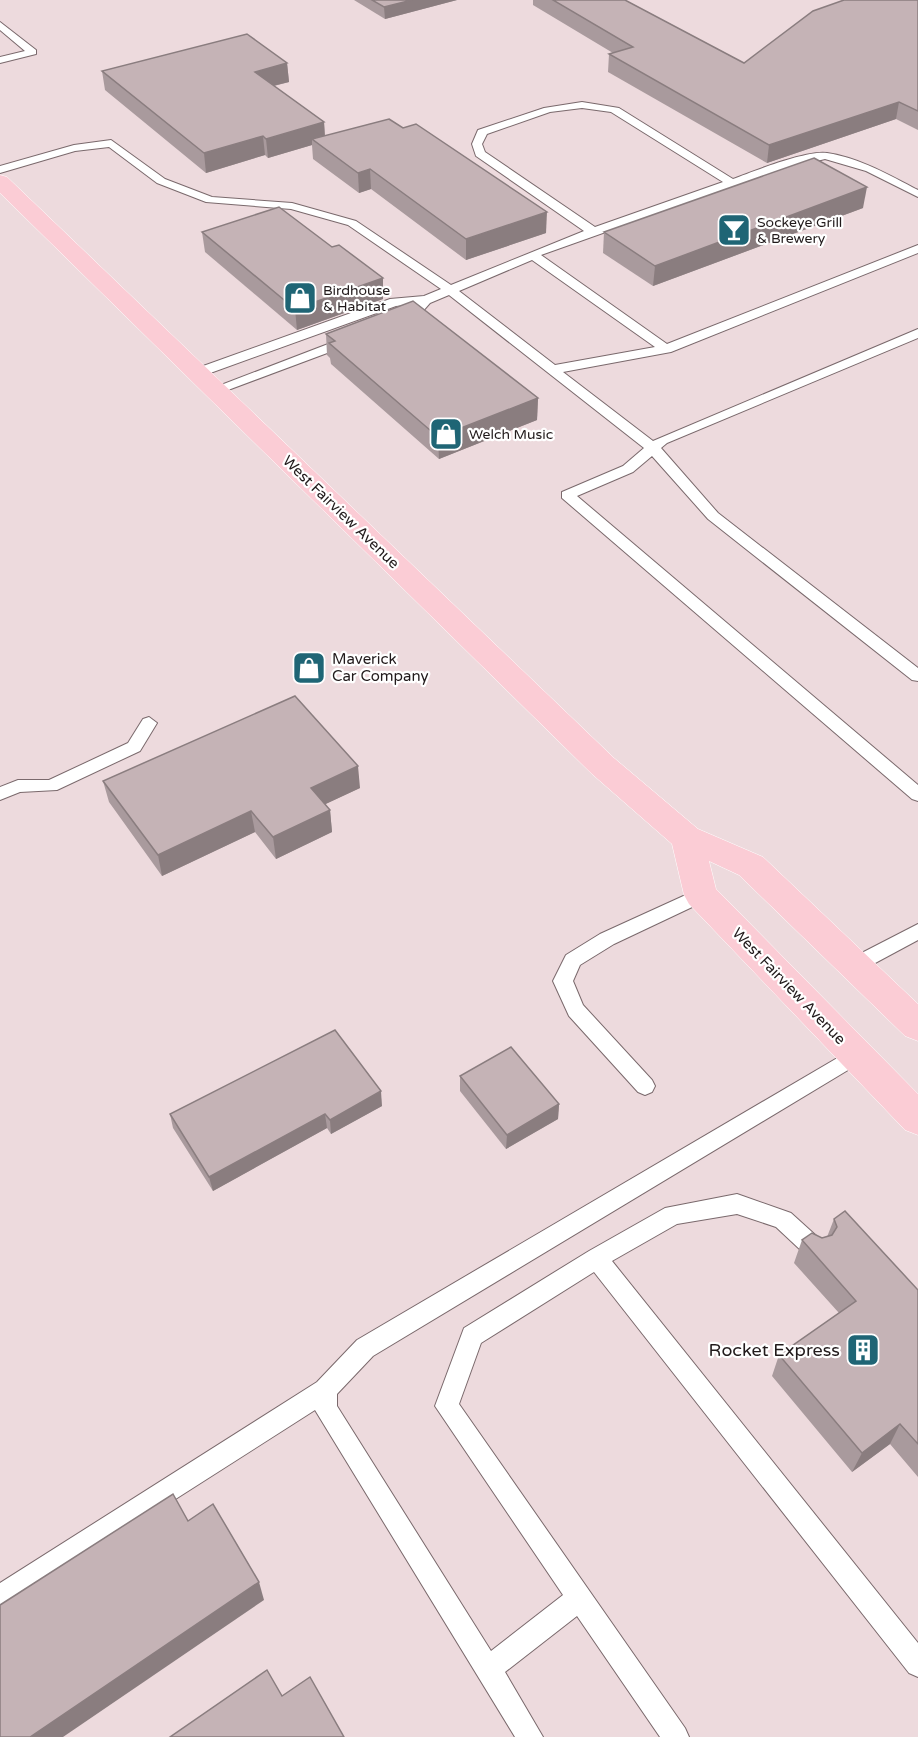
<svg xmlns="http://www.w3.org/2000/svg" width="918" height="1737" font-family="'Varela Round',sans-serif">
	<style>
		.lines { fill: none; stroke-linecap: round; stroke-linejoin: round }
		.service-casing { stroke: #7a696c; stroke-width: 2 }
		.primary-casing { stroke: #fff; stroke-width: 1 }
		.service { fill: #fff; fill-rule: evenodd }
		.primary { fill: #fbccd5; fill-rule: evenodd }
		.wall { fill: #a99a9d }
		.shaded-wall { fill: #8a7d7f }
		.building { fill: #c5b3b6; stroke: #8a7d7f; stroke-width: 1.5 }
		.labels { text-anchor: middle; stroke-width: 4.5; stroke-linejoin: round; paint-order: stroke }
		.far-poi-label { font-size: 14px; fill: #211a1b; stroke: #fff; text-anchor: start }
		.street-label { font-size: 15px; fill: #211a1b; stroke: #fff }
		.poi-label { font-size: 15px; fill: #211a1b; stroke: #fff; text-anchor: start }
		.near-poi-label { font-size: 18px; fill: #211a1b; stroke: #fff; text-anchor: end }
	</style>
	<rect width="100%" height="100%" fill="#eddadd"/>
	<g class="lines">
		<defs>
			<g id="service">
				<polygon points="0,22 36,50 36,54 0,63 0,57 25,51 0,30"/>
				<path d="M582,102l37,6 114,71c21,-8 74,-29 94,-26 33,5 62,22 91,37v7l-52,-26 -41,-12 -45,11 -239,85 126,89 251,-99v8l-247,99 -108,20 90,69 265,-112v9l-251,105 -6,5 57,65 200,155v13l-6,-1 -204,-161 -56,-63 -19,16 -56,24 341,289v16l-6,-2 -350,-301v-6l61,-26 21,-18 -195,-153 -19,8 -7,8h-8l-2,-3 2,-4 -19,2 -194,70h-10v-6l198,-71 34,-3 17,-7 -93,-64 -57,-16 -85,-7 -49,-19 -48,-36 -34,4 -75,22v-7l74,-21 37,-5 54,39 47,18 80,6 64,18 95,64 133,-54 -108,-75 -4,-12 6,-14 66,-22zM582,108l29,4 112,70 -128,45 -110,-75 -3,-8 5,-10 63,-22zM532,260l123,87 -100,18 -96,-74z"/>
				<polygon points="349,336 354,337 354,343 220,393 215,394 208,390"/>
				<polygon points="149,717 157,723 140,751 57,790 20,792 0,800 0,787 18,780 49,780 128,743 143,719"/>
				<polygon points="701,888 707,890 710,895 707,900 614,944 580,965 573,981 583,1005 652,1080 655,1086 652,1092 645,1095 638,1092 569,1016 553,981 566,955 600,934"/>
				<polygon points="918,924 918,940 864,969 857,972 850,969 848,964 850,959"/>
				<polygon points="856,1047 863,1049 866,1055 863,1061 373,1356 337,1394 337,1406 491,1651 563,1595 435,1406 464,1328 589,1251 665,1208 737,1194 791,1213 823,1242 826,1249 823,1256 815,1259 807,1256 776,1227 737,1214 677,1224 612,1261 918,1643 918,1677 909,1673 594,1272 481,1343 459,1404 685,1728 689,1737 660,1737 577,1616 505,1672 543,1737 515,1737 315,1410 0,1611 0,1583 317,1382 357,1340"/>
			</g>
			<polygon id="primary" points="0,175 7,177 614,758 698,829 763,857 918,1004 918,1041 905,1036 739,875 709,861 716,889 918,1094 918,1135 905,1130 689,904 684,895 672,844 592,774 0,193"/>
		</defs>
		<use href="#service" class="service-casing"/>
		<use href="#primary" class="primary-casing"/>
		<use href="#service" class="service"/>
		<use href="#primary" class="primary"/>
	</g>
	<g class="wall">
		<polygon points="354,0 457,0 385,19"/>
		<polygon points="533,0 625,0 744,63 918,0 918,130 896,119 767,163 608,72 609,54 613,53 533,5"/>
		<polygon points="287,63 289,82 274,86 324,122 325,135 546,233 466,260 371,189 359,193 313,159 312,145 268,158 265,155 206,173 105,90 102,71"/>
		<polygon points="863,208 653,286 603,253 604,232"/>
		<polygon points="202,232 332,247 383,278 383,299 297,330 205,252"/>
		<polygon points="326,334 538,398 537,420 439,459 331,364 330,358 327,355"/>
		<polygon points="103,781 360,788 325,804 330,810 332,832 276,859 255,832 162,876 109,802"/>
		<polygon points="460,1076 559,1104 558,1119 506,1149 460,1091"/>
		<polygon points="382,1106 331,1134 327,1128 213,1191 173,1128 170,1114"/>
		<polygon points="834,1219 918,1290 918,1477 890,1444 852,1472 772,1376 779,1355 839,1313 794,1263 802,1240 822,1238 827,1237"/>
	</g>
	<g class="shaded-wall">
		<polygon points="412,0 457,0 385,19 384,7"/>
		<polygon points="287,63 289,82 256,90 255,72"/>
		<polygon points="899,102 896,119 767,163 769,145"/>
		<polygon points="324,122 325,141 312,139 312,145 268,158 266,139"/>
		<polygon points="263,136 265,155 206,173 204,153"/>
		<polygon points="370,169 371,189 359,193 358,173"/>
		<polygon points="867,187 863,208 653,286 655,266"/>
		<polygon points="547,212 546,233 466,260 466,239"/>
		<polygon points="383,278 383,299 297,330 295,309"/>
		<polygon points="538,398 537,420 439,459 438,437"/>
		<polygon points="358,766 360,788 313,810 311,788"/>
		<polygon points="330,810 332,832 276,859 273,837"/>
		<polygon points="251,811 255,832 162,876 158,855"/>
		<polygon points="381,1091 382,1106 331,1134 330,1120"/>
		<polygon points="559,1104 558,1119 506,1149 507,1135"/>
		<polygon points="325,1114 327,1128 213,1191 209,1177"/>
		<polygon points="900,1424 890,1444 852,1472 862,1453"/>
		<polygon points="259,1582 264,1600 63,1737 30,1737"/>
	</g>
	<g class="building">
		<polygon points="372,0 412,0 384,7"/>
		<polygon points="553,0 625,0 744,63 813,11 844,0 918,0 918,111 899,102 769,145 609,54 633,47"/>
		<polygon points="247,34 287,63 255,72 324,122 266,139 263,136 204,153 102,71"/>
		<polygon points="389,119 403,128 416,124 547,212 466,239 370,169 358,173 312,139"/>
		<polygon points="814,158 867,187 655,266 604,232"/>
		<polygon points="279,207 332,247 339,245 383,278 295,309 202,232"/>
		<polygon points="413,301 538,398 438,437 329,343 335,341 326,334"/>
		<polygon points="295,696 358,766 311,788 330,810 273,837 251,811 158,855 103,781"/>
		<polygon points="335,1030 381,1091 330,1120 325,1114 209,1177 170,1114"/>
		<polygon points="511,1047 559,1104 507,1135 460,1076"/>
		<polygon points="845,1211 918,1290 918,1444 900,1424 862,1453 779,1355 856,1301 802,1240 812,1233 822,1238 832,1235 837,1227 834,1219"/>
		<polygon points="173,1494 188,1521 213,1504 259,1582 30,1737 0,1737 0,1605"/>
		<polygon points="267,1670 282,1696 310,1677 344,1737 170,1737"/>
	</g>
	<defs>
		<symbol id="bar-square" viewBox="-11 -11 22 22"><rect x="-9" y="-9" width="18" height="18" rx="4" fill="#1f6575" stroke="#fff"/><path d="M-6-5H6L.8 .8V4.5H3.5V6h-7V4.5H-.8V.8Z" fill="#fff"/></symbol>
		<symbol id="shop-square" viewBox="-11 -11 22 22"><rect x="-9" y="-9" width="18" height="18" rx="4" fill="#1f6575" stroke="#fff"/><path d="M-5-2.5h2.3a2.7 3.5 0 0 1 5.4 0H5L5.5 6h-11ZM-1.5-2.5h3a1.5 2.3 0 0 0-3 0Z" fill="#fff"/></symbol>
		<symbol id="building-square" viewBox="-11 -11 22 22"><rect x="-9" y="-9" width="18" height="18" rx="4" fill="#1f6575" stroke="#fff"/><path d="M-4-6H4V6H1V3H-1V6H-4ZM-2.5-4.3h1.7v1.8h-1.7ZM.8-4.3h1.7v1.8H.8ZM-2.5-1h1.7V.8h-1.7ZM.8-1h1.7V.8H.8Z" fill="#fff"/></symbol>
	</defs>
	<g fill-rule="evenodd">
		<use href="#bar-square" x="715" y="211" width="38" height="38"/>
		<use href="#shop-square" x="281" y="279" width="38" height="38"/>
		<use href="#shop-square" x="427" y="415" width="38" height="38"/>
		<use href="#shop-square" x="290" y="649" width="38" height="38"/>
		<use href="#building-square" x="844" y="1331" width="38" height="38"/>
	</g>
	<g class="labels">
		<g class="far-poi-label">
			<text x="757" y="227">Sockeye Grill<tspan x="757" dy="16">&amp; Brewery</tspan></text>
			<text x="323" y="295">Birdhouse<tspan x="323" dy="16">&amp; Habitat</tspan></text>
			<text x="469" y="439">Welch Music</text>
		</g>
		<g class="street-label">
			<text transform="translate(341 512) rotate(44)" y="5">West Fairview Avenue</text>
			<text transform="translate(789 986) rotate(46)" y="5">West Fairview Avenue</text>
		</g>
		<g class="poi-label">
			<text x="332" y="664">Maverick<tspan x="332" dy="17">Car Company</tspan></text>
		</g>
		<g class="near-poi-label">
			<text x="840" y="1356">Rocket Express</text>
		</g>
	</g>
</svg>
